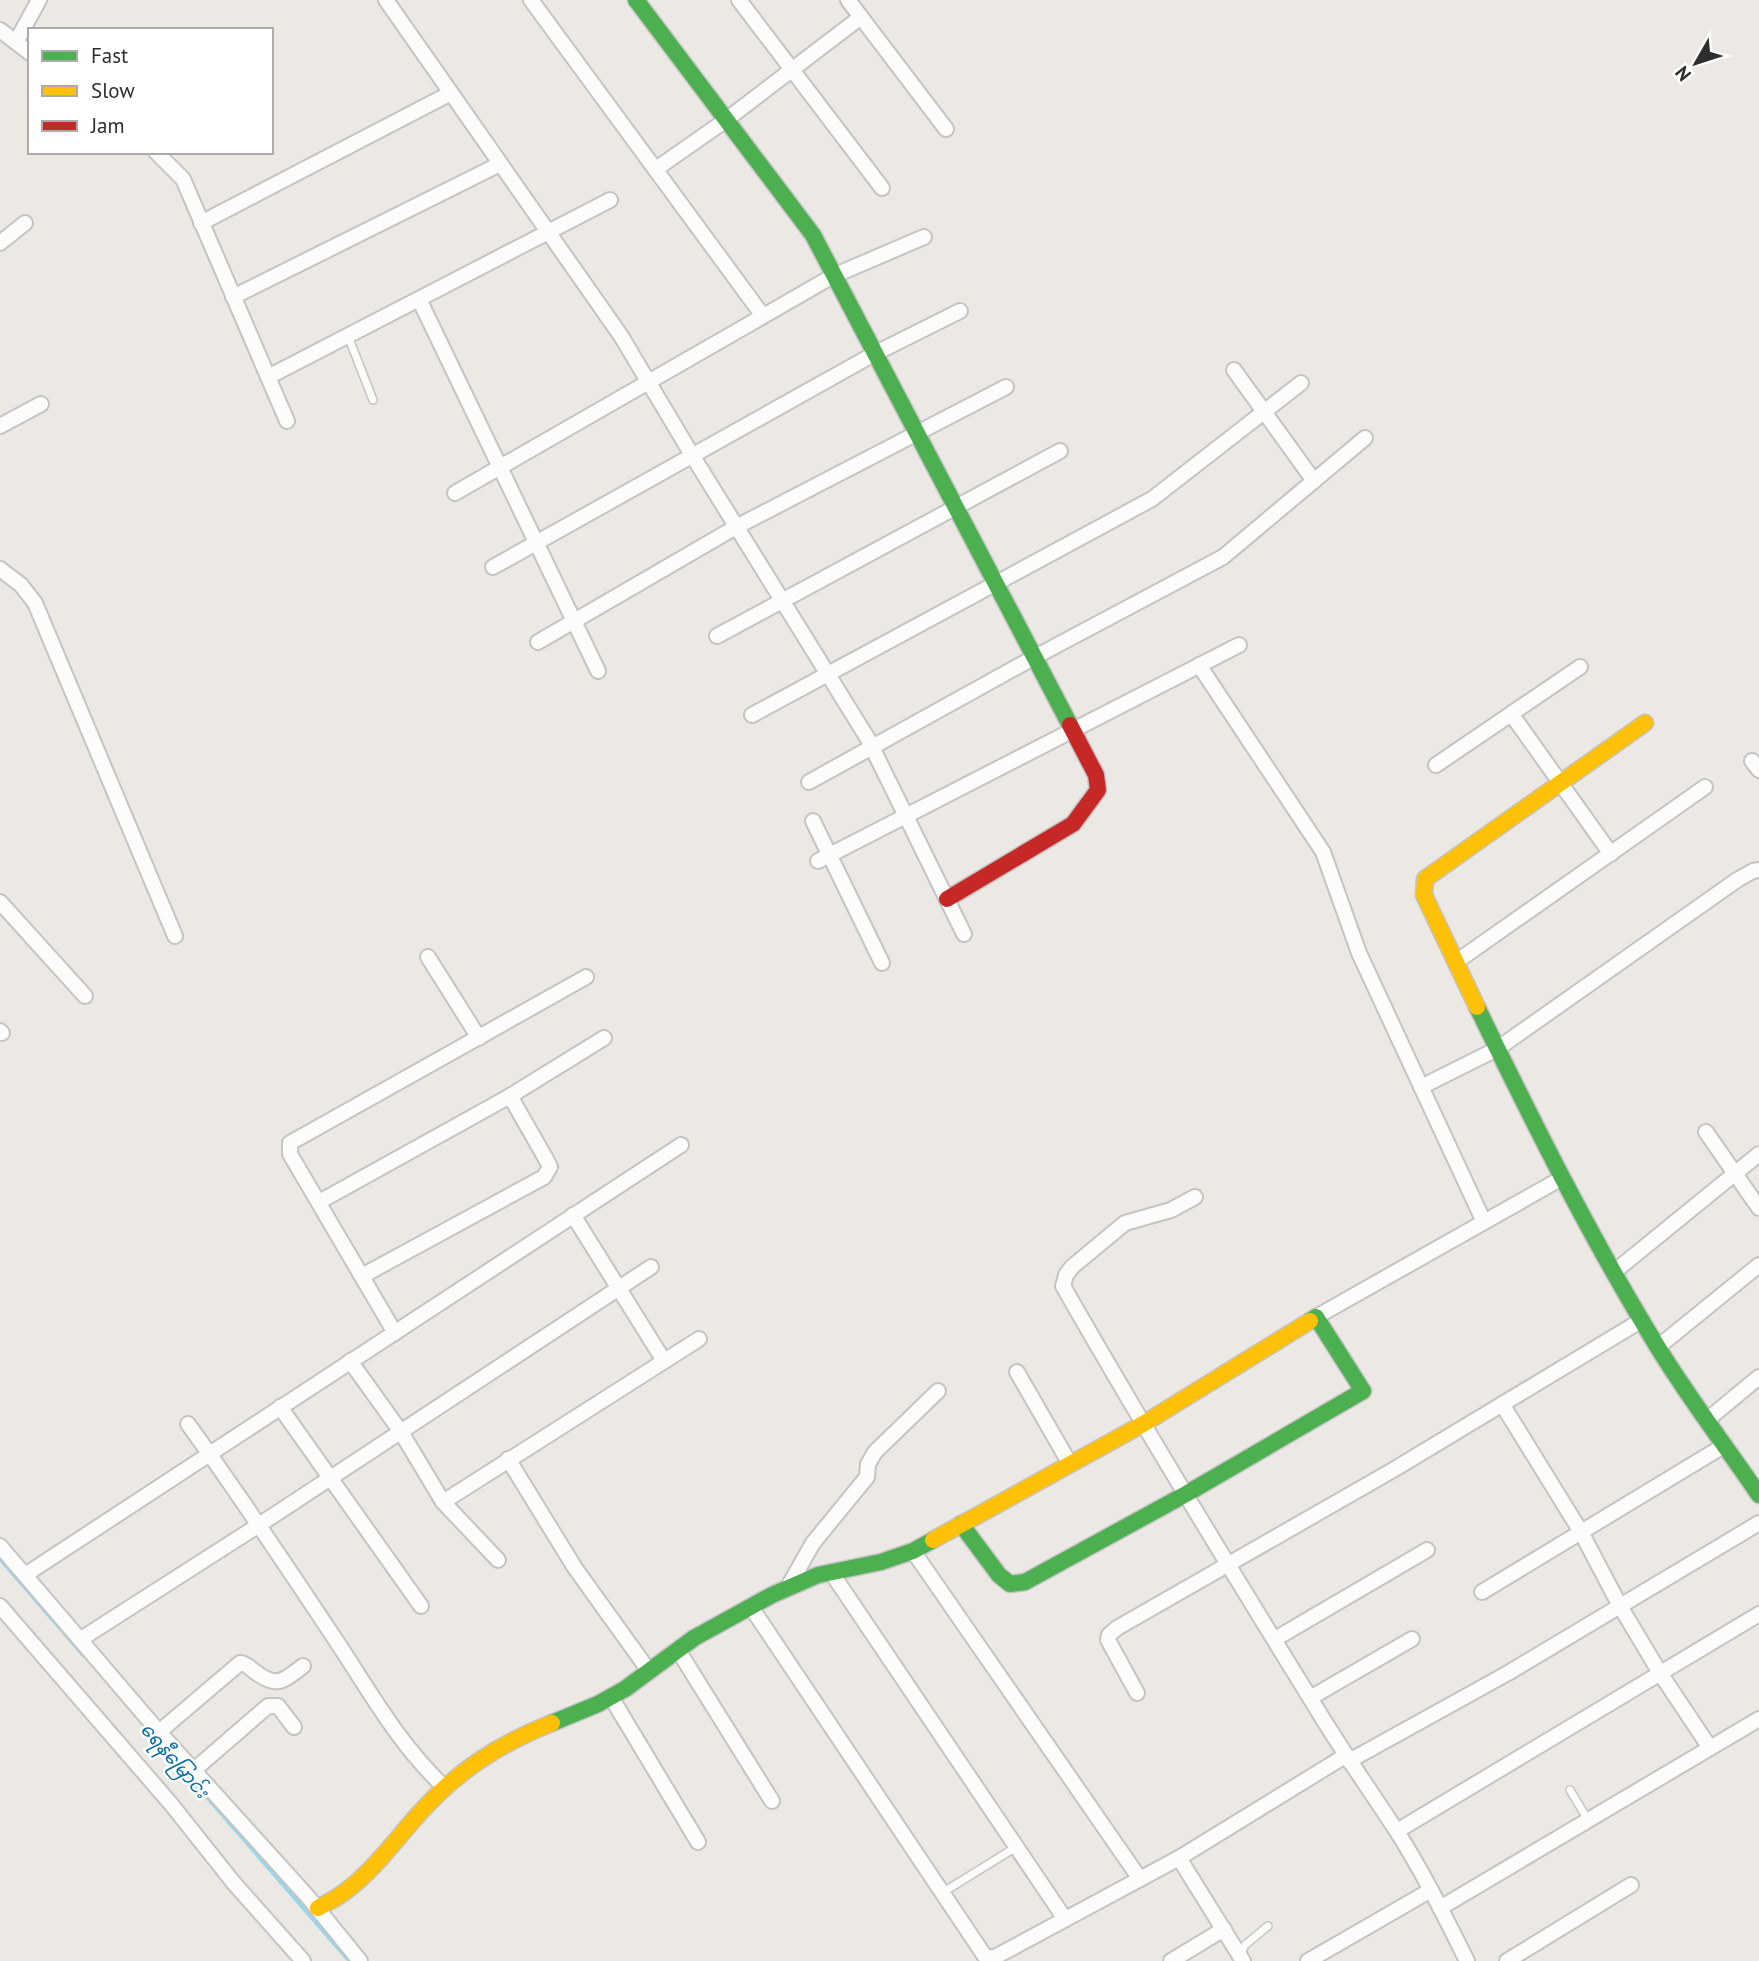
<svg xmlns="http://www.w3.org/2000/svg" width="1759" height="1961" font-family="'PT Sans','Noto Sans Myanmar',sans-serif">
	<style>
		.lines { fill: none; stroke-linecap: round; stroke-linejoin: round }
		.stream { stroke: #99d6ec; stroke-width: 5 }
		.lane-casing { stroke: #c5c4c5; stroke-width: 10 }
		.street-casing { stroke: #c5c4c5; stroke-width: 18 }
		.fast-casing { stroke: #c5c4c5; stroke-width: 19 }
		.slow-casing { stroke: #c5c4c5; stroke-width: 19 }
		.jam-casing { stroke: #c5c4c5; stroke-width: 19 }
		.lane { stroke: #fcfcfb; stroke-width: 7 }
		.street { stroke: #fcfcfb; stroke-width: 14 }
		.fast { stroke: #4caf50; stroke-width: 16 }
		.slow { stroke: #ffc107; stroke-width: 16 }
		.jam { stroke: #c62828; stroke-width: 16 }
		.labels { text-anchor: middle; stroke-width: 5; stroke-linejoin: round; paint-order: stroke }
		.water-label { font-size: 19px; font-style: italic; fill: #0d6fa3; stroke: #fff }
	</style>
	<rect width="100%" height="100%" fill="#ece8e4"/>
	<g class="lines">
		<g class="stream">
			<polyline points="0,1558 84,1655"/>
			<polyline points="185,1771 350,1961"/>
		</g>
		<defs>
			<g id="lane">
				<polyline points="348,336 373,400"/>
				<polyline points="1570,1790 1588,1820"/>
				<polyline points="942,1893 1016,1847"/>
				<polyline points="1240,1955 1245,1945 1268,1926"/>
			</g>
			<g id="street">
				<polyline points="386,0 621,336 692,455 868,739 964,934"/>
				<polyline points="531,0 763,316"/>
				<polyline points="739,0 882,188"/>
				<polyline points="848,0 946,129"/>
				<polyline points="0,30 30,53"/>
				<polyline points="16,42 39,0"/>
				<polyline points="156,152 183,179 287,421"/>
				<polyline points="656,169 726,120 861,17"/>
				<polyline points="201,223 451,93"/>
				<polyline points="0,243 25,223"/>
				<polyline points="233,297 500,164"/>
				<polyline points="419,299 598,671"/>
				<polyline points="1234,370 1314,481"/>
				<polyline points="268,377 610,200"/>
				<polyline points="0,426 41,404"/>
				<polyline points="455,493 833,276 924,237"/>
				<polyline points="493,567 874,354 960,311"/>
				<polyline points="0,569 21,585 35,603 175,936"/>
				<polyline points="717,636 1060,451"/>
				<polyline points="538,642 736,527 1006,387"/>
				<polyline points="1199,665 1323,852 1359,953 1484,1222"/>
				<polyline points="752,715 1152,499 1301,383"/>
				<polyline points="1512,715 1611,854"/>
				<polyline points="1752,761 1759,770"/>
				<polyline points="1436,765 1580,667"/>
				<polyline points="809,782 1033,658 1223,557 1365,438"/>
				<polyline points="813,821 882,963"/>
				<polyline points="818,861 1239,645"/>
				<polyline points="0,902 85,996"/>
				<polyline points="428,957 479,1038"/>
				<polyline points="1456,962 1705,787"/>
				<polyline points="0,1031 2,1033"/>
				<polyline points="1421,1087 1497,1049 1737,880 1753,871 1759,870"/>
				<polyline points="510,1096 604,1038"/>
				<polyline points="1706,1132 1759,1208"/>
				<path d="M1195,1197l-24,13 -46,13 -53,44 -6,8 -3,11c80,140 164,278 249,415 26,44 56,86 84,129 27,42 49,87 71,131"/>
				<polyline points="319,1202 510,1096 546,1159 550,1167 544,1177 362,1276"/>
				<polyline points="573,1215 664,1361"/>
				<polyline points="1614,1272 1759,1154"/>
				<polyline points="1316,1317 1562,1178"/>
				<polyline points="395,1333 290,1154 290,1143 586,977"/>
				<polyline points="1658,1347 1759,1265"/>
				<polyline points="350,1361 401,1432 443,1502 498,1560"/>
				<polyline points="1017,1372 1070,1464"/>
				<polyline points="1502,1404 1581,1532 1620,1606 1660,1673 1710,1748"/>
				<polyline points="280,1407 421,1606"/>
				<polyline points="1707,1420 1759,1377"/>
				<path d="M188,1424c51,70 99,143 147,215 36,54 62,103 110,149"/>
				<polyline points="508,1459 575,1568 649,1671"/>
				<polyline points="443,1502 699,1339"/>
				<polyline points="0,1546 159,1732 308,1897 360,1961"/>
				<polyline points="913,1551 1140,1879"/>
				<polyline points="831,1572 1065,1919"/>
				<polyline points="25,1575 681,1145"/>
				<polyline points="788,1587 813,1543 867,1477 868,1464 875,1452 938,1391"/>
				<polyline points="1482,1592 1725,1445"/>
				<polyline points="0,1606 171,1804 233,1882 303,1961"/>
				<polyline points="751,1607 984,1955 990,1958 997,1956 1179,1858"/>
				<polyline points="81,1639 259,1525 651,1267"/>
				<polyline points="1275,1639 1427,1550"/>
				<polyline points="678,1650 772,1801"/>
				<polyline points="1137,1693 1108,1640 1109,1635 1117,1628 1393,1470 1642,1320"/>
				<polyline points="611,1697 698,1842"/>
				<polyline points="1310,1698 1412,1639"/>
				<path d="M159,1732l81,-69c7,1 9,4 14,8 23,18 29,10 49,-5"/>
				<polyline points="1349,1761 1508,1673 1759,1523"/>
				<polyline points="194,1770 268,1706 278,1706 294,1727"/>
				<polyline points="1397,1831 1759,1614"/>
				<polyline points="1440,1908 1759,1719"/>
				<polyline points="1171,1961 1224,1929"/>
				<polyline points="1243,1961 1179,1858 1345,1756"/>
				<polyline points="1308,1961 1431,1890"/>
				<polyline points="1507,1961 1631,1885"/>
			</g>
			<g id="fast">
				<polyline points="636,0 813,235 1070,725"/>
				<path d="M1477,1007c56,115 113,230 180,339 31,51 68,99 102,149"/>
				<polyline points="961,1524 999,1575 1010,1584 1025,1582 1186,1494 1363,1391 1316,1317 1310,1321"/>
				<polyline points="552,1723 598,1704 625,1689 694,1638 772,1595 818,1575 881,1562 913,1551 933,1540"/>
			</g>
			<g id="slow">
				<polyline points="1477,1007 1424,895 1425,879 1645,723"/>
				<polyline points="933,1540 1143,1424 1310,1321"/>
				<path d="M318,1908c9,-5 19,-10 28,-17 33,-25 56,-61 85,-90 35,-36 75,-60 121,-78"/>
			</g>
			<polyline id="jam" points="947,899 1073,824 1098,790 1096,775 1070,725"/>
		</defs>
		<use href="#lane" class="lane-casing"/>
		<use href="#street" class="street-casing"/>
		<use href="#fast" class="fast-casing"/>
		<use href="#slow" class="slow-casing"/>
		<use href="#jam" class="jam-casing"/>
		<use href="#lane" class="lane"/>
		<use href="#street" class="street"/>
		<use href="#fast" class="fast"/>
		<use href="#slow" class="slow"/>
		<use href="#jam" class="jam"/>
	</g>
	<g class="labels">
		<g class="water-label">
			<text transform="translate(175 1760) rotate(49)" y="7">ရေနီမြောင်း</text>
		</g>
	</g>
	<rect x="28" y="28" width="245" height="126" fill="#ffffff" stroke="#ababab" stroke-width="2"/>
	<rect x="42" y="51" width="35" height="10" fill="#4caf50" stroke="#ababab" stroke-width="2"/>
	<text x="91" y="63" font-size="21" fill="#2e2e2e">Fast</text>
	<rect x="42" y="86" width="35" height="10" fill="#ffc107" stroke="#ababab" stroke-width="2"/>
	<text x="91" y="98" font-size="21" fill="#2e2e2e">Slow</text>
	<rect x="42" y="121" width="35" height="10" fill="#c62828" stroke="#ababab" stroke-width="2"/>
	<text x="91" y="133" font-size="21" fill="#2e2e2e">Jam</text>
	<g transform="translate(1696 63) rotate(231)" stroke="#ffffff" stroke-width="5" paint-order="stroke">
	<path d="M0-5L12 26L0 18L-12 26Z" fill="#2e2e2e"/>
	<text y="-10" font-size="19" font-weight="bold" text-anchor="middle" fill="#2e2e2e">N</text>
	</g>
</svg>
